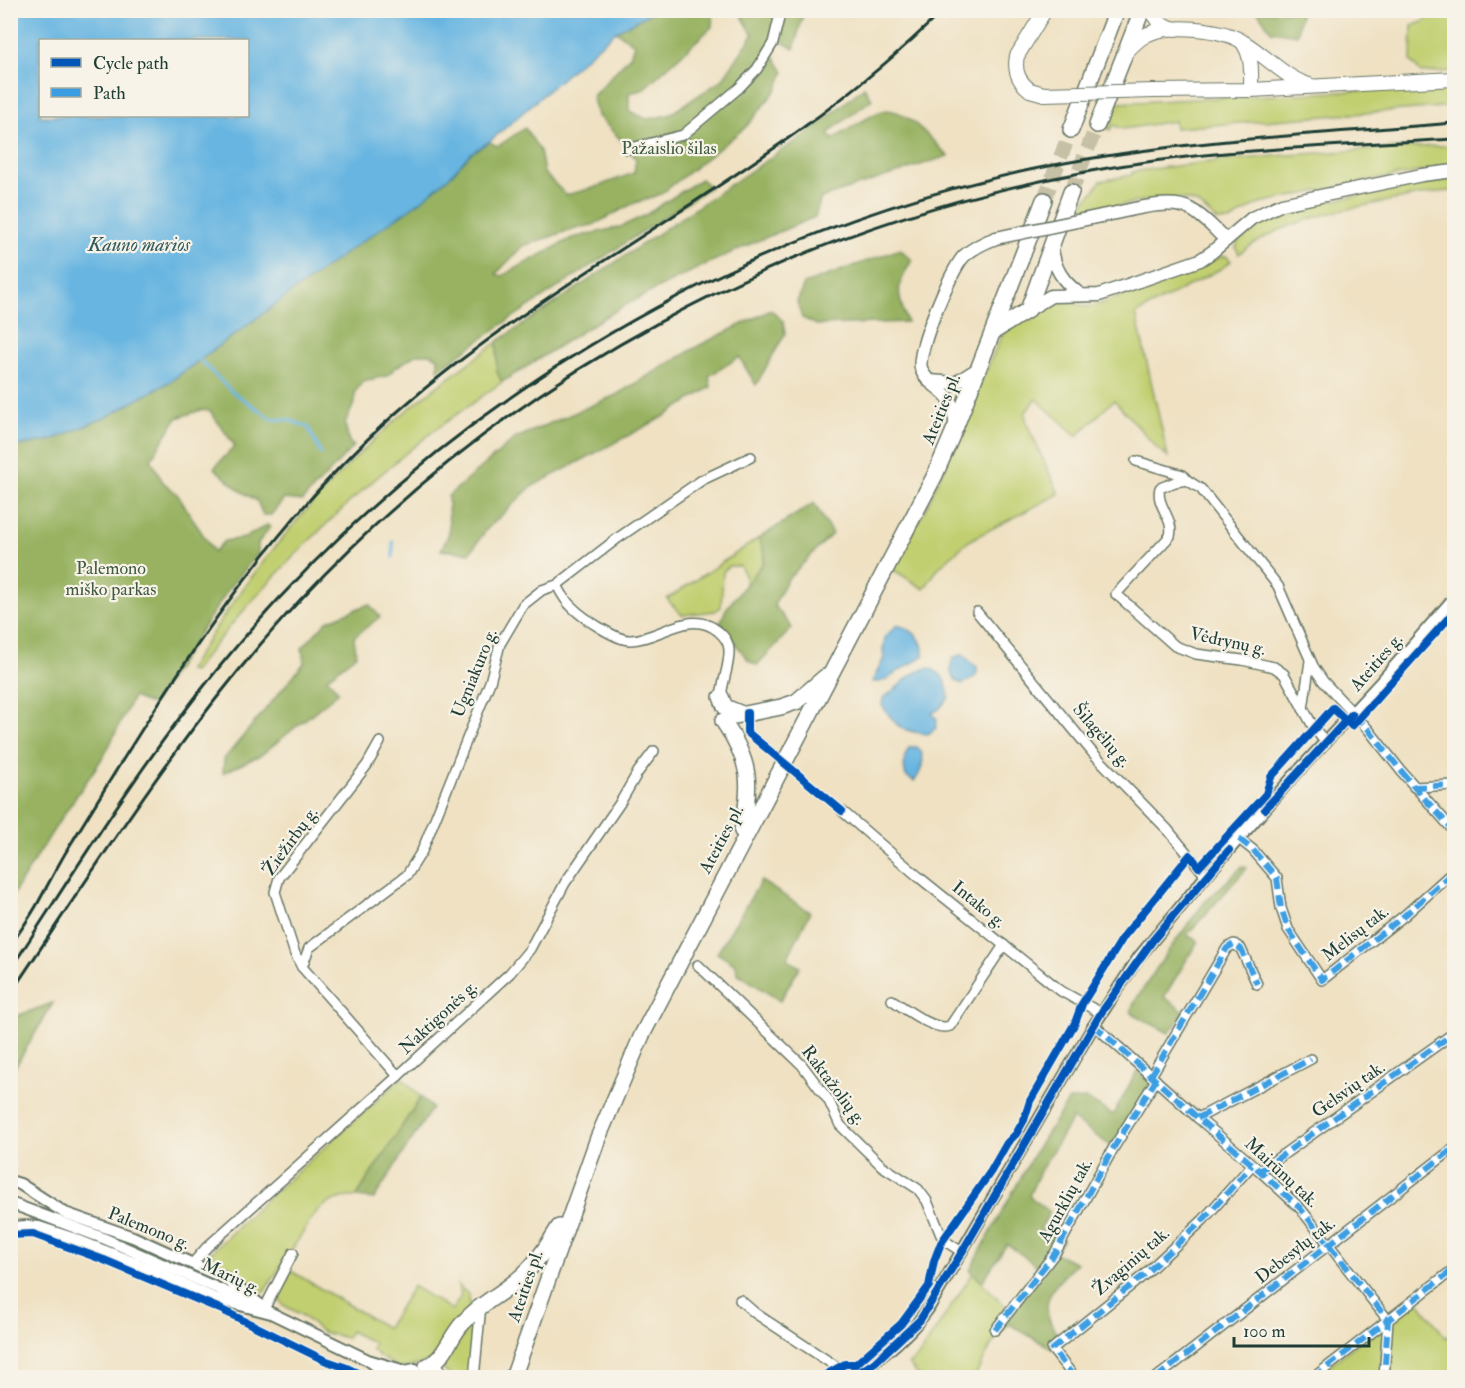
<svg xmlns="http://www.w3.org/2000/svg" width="1465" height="1388" font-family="'IM FELL Double Pica',serif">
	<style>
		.green { fill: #c1cf70; stroke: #708652; stroke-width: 1.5 }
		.forest { fill: #98b262; stroke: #5c784b; stroke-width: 1.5 }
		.water { fill: #67b5e1; stroke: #43798a; stroke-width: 1.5; fill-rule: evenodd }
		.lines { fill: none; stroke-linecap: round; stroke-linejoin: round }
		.stream { stroke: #67b5e1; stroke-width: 3 }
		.trunk-tunnel { stroke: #c5c0a6; stroke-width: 15; stroke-dasharray: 15 8; stroke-linecap: butt }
		.minor-casing { stroke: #687666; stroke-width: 12 }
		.tertiary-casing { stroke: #687666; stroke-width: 14 }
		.secondary-casing { stroke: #687666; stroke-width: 15 }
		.primary-casing { stroke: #687666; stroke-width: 16 }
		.trunk-casing { stroke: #687666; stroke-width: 18 }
		.minor { stroke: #fff; stroke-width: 9 }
		.tertiary { stroke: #fff; stroke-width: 10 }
		.secondary { stroke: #fff; stroke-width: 12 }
		.primary { stroke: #fff; stroke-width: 14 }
		.trunk { stroke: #fff; stroke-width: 15 }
		.rail { stroke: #1f3d34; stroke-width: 3 }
		.secondary-bridge-casing { stroke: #687666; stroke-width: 15; stroke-linecap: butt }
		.primary-bridge-casing { stroke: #687666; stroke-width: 16; stroke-linecap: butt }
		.secondary-bridge { stroke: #fff; stroke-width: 12 }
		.primary-bridge { stroke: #fff; stroke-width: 14 }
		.quiet { stroke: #3c9ee2; stroke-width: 6; stroke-dasharray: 12 6; stroke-linecap: butt }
		.cycleway-casing { stroke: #f7f3e8; stroke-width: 11 }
		.cycleway { stroke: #0057b8; stroke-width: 8 }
		.labels { text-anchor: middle; stroke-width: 4.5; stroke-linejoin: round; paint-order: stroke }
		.park-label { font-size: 18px; fill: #3f5a40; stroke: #f7f3e8 }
		.street-label { font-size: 18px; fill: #1f3d34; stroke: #f7f3e8 }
		.water-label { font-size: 20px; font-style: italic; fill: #315b5f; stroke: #f7f3e8 }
	</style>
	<rect width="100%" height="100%" fill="#f7f3e8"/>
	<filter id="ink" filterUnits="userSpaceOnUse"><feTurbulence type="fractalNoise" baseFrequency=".0167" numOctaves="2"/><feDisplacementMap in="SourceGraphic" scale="12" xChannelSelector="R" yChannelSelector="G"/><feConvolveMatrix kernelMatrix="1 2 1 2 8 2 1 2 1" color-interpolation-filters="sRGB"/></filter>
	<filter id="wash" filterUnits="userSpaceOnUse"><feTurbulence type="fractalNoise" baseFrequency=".008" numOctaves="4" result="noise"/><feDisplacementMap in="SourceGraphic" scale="24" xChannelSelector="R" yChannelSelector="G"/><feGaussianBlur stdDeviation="1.35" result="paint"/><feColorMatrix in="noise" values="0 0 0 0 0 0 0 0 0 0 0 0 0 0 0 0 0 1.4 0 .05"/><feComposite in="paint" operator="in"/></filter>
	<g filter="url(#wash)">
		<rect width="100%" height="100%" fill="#efe1c2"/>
		<g class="green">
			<polygon points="1429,11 1454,11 1454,71 1421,73 1411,61 1412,26 1425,21"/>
			<polygon points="1454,86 1454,106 1175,128 1174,121 1123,129 1113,125 1110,130 1107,128 1117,103"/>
			<path d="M1454,145v21l-70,12 -115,23 -15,5 -24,15h-12c-8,-5 -14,-14 -22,-18 -26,-12 -75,3 -103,8l-1,-3h-12c5,-10 16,-16 20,-27l32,-6v-3c107,-16 215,-21 322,-27z"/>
			<path d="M1454,177v14c-18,0 -36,5 -54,8 -55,10 -116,20 -161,55l-3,-6 2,-7 22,-19 28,-13z"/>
			<polygon points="1226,256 1231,261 1222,268 1136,314 1168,457 1157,448 1114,400 1077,436 1036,399 1025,413 1027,424 1059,494 970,540 939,567 924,589 892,569 926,508 999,341 1006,330 1046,305 1059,300 1069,301 1087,307 1103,303 1207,264 1220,257"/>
			<path d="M497,342v30l5,10c-22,16 -45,32 -67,48 -87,67 -175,155 -242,242l-5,-2c18,-27 35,-54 54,-80 46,-63 99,-122 157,-173 31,-27 65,-50 98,-75z"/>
			<path d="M759,538c10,27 2,28 -14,48v-11l-5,-9h-11l-6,6 -2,35 -6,4 -33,4 -15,-16z"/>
			<path d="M402,1078l19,19 -65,100c-15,-2 -28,5 -39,14l-53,81 -7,1 -53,-28v-6l65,-62z"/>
			<polygon points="291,1271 387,1328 413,1286 452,1310 461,1296 458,1285 469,1295 470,1307 431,1361 407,1368 399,1368 380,1357 372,1350 374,1343 350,1331 347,1338 322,1332 300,1314 283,1305 278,1297"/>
			<polygon points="973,1273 1007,1308 1009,1324 993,1342 975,1377 920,1377 908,1364 918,1357"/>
			<polygon points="1416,1298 1446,1338 1454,1331 1454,1377 1313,1378"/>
			<polygon points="477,1315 471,1350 470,1377 451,1377 440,1366"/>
		</g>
		<g class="forest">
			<polygon points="652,11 713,11 712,27 642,90 629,93 629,111 647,119 669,115 722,80 753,35 739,11 804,11 794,49 776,38 768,46 784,72 777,89 746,127 661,194 632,204 593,225 576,228 523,246 496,274 502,276 572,238 620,227 644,216 701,179 710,187 501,325 438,370 438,358 431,354 417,354 395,368 387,376 363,381 355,392 355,402 345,423 349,442 354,446 302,501 284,499 271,515 263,515 257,501 239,490 214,468 235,446 210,411 201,410 177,418 151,459 163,482 177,494 214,552 224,541 245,538 267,525 270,527 258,543 258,554 230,587 152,705 133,697 105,754 58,823 11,898 11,447 53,440 106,417 171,381 351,249 421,201 450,176 471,153 489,142 498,146 525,128 540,151 544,173 566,195 593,188 634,173 636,159 622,141 598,116 592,97 630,56 634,44 616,31 645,16"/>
			<polygon points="1257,11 1301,11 1297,35 1271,31"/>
			<path d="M864,87l8,12 -44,34 5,6c15,-8 35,-24 50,-28 21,-6 51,32 65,45l-127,42 -6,19c-72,29 -144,62 -212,101 -34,21 -67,43 -101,64l-5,-10v-30l316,-213z"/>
			<path d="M900,249l12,11c-17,28 -15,31 -5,62l-90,3 -15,-7 -5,-16 7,-18z"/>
			<polygon points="771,310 783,321 785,334 756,385 739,357 709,376 711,387 665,416 531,487 486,530 470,553 441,550 449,533 448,496 516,438 616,395 700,345"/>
			<polygon points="814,503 832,534 787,580 774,605 792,628 757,665 749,661 720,624 726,609 764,562 765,554 759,538"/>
			<polygon points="369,604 380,617 354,637 356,655 327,678 339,692 261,755 223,773 224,759 304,663 302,648 327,621"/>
			<polygon points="1243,866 1247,868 1187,935 1198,941 1164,997 1185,1012 1169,1033 1131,1013 1133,1004 1169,950 1203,904"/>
			<polygon points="761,881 810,912 787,959 800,967 780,1001 737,973 736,965 717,953"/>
			<polygon points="53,1003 11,1074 11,1021 14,1017"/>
			<path d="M1137,1071l14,13 -40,62 -39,-27 -32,52 -11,25 21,16 -10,17 23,11 -8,13 22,10c-14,14 -35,30 -29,53 3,9 9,18 12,27l-8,6 -43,-25 -1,-10 31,-40 -2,-8 -30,-22 -25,38 -12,-12 67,-122 32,-48 18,-1 26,16z"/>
			<polygon points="421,1097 432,1108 374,1199 356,1197"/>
		</g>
		<g class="water">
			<path d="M11,10h641v1l-7,5 -29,15 -127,111 -18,11 -21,23 -29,25 -70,48 -180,132 -65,36 -54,23 -41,7zM40,40h208v76h-208z"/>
			<path d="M897,625c15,4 28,14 26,31 -6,6 -14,8 -21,13 -11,6 -15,14 -30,13l12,-24 -1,-7 2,-14z"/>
			<path d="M963,654l7,8 7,5c2,11 -6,13 -15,17 -13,-6 -13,-14 -9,-26z"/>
			<path d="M929,668c15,5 18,15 20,30l-11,12 -6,3 5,6 -1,9 -8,6c-27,-3 -31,-6 -46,-29l1,-7c17,-10 27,-28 46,-30z"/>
			<path d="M910,747h7c10,8 5,25 -3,34l-8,-5c-3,-11 -3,-21 4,-29z"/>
		</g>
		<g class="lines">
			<g class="stream">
				<polyline points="200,360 230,390 272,419 289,420 308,427 321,454"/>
				<polyline points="393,542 393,557"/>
			</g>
		</g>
	</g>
	<g filter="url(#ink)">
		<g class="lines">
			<g class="trunk-tunnel">
				<polyline points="1071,192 1097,125"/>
				<polyline points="1044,200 1071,130"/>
			</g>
			<defs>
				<g id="minor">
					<polyline points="627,149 683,135 739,88 757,69 773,43 781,10"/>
					<polyline points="1136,461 1183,475 1187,480 1201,489 1278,586 1313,666 1323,681 1368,729 1402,772 1454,831"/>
					<path d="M1187,480l-12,2 -15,6c-5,17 15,31 10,48l-54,58 59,52 21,8 46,6 32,7 10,7 30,54 12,15"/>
					<path d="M557,585c4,8 8,16 15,22 11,11 45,34 59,33 30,-1 58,-32 87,-9 6,5 11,11 11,19 1,17 -8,33 -8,50"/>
					<polyline points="977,612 1092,752 1168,830 1206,876"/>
					<polyline points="1303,709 1310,661"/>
					<polyline points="380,742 367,765 279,878 275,892 295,954 302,967 398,1076"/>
					<polyline points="1414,787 1454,785"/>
					<polyline points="842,811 920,878 1061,991 1101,1013"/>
					<polyline points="1239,839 1253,850 1277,878 1281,908 1288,929 1322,980 1405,915 1454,871"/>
					<polyline points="698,965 802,1065 829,1101 840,1125 882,1166 918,1189 927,1201 941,1235 948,1243 962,1252"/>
					<polyline points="302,967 309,948 407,875 422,851 490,682 500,644 523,605 542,590 557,585 618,538 702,480 751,457"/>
					<path d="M892,1000c14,9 43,32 58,26l54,-81"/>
					<polyline points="1094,1025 1198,1118 1260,1171 1300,1208 1388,1320 1384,1378"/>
					<polyline points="1151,1076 1227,948 1234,944 1241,949 1257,984"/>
					<polyline points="1198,1118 1311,1059"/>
					<polyline points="1260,1171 1454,1033"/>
					<polyline points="193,1263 207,1247 398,1076 510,973 530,949 565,883 620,803 638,772 654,751"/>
					<polyline points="740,1300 755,1313 837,1367 846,1378"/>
					<polyline points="264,1309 293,1253"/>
					<polyline points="995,1330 1055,1253 1114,1147 1156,1080"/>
					<polyline points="474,1378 481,1305"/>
					<polyline points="1075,1378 1052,1349 1144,1275 1203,1220 1252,1165"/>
					<polyline points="1156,1378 1454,1148"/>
					<polyline points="1313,1378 1454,1269"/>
				</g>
				<g id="tertiary">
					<polyline points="10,1181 20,1184 65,1213 133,1237 224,1278 266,1309"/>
					<polyline points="10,1203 103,1238 246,1301"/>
					<polyline points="10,1227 28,1226 39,1227 72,1238 150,1269 214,1298 271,1313 368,1360 405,1371 415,1369"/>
					<polyline points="371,1362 393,1378"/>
					<polyline points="425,1366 436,1367 447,1378"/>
					<path d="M851,1378c29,-19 57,-41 77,-69l166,-284 45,-68 67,-81 86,-98 87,-94 75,-86"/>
				</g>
				<g id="secondary">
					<path d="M1101,216c24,-4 68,-19 89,-7 14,7 25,21 36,31"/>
					<path d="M1052,245c1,23 11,37 29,50"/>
					<polyline points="1028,310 1051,296 1099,295 1200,260 1212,252 1252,218 1282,204 1422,175 1454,171"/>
					<polyline points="930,381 955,383 979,368"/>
					<path d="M956,426c-2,-9 -2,-19 -7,-27 -8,-12 -24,-16 -28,-31 -5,-16 30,-99 43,-112 9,-8 21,-14 32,-18"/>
				</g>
				<g id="primary">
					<polyline points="1151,10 1161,24 1175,29"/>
					<path d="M1243,43c10,14 8,31 8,47"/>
					<path d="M1126,52c7,-7 13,-14 22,-18 24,-10 73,-6 95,8 22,13 42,36 66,43"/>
					<path d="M1030,90c-12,-9 -16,-19 -13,-34l28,-46"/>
					<polyline points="1154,91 1251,90 1454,79"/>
				</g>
				<g id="trunk">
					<polyline points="1097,125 1142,10"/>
					<polyline points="1071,130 1117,10"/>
					<polyline points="993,332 1028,310 1071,192"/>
					<polyline points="721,697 725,707 742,714"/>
					<path d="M742,831c10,-48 9,-69 -19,-110l7,-4 51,-10 15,-5 29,-25"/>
					<path d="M427,1366c17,-6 23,-29 35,-42 15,-18 36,-28 54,-43 18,-14 31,-34 43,-54"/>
					<polyline points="513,1378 598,1138 642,1035 935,475 956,426 1044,200"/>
				</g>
			</defs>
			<use href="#minor" class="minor-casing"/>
			<use href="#tertiary" class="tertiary-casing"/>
			<use href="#secondary" class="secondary-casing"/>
			<use href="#primary" class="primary-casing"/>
			<use href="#trunk" class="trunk-casing"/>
			<use href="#minor" class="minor"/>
			<use href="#tertiary" class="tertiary"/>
			<use href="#secondary" class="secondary"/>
			<use href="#primary" class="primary"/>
			<use href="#trunk" class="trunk"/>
			<g class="rail">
				<path d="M10,946c10,-15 21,-30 29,-45 11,-20 21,-40 33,-59 97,-158 196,-321 339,-442 168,-142 375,-233 532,-390"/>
				<path d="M10,970c66,-101 130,-205 206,-299 209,-257 508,-441 833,-505 134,-26 270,-32 405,-43"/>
				<path d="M10,994c91,-135 179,-275 290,-394 209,-224 490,-376 791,-429 120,-22 242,-25 363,-32"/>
			</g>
			<defs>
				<polyline id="secondary-bridge" points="996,238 1101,216"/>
				<polyline id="primary-bridge" points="1030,90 1044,94 1154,91"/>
			</defs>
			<use href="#secondary-bridge" class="secondary-bridge-casing"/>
			<use href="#primary-bridge" class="primary-bridge-casing"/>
			<use href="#secondary-bridge" class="secondary-bridge"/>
			<use href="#primary-bridge" class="primary-bridge"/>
			<g class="quiet">
				<polyline points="1355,715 1368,729 1414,787 1454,831"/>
				<polyline points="1414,787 1454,785"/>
				<polyline points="1239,839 1253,850 1277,878 1281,908 1288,929 1322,980 1405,915 1454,871"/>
				<polyline points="1094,1025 1198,1118 1260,1171 1300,1208 1388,1320 1384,1378"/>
				<polyline points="1151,1076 1227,948 1234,944 1241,949 1257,984"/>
				<polyline points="1198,1118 1311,1059"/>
				<polyline points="1260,1171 1454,1033"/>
				<polyline points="995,1330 1055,1253 1114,1147 1156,1080"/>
				<polyline points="1075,1378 1052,1349 1144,1275 1203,1220 1252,1165"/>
				<polyline points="1156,1378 1454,1148"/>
				<polyline points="1313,1378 1454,1269"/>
			</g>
			<defs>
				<g id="cycleway">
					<polyline points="747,713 747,732 842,811"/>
					<polyline points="1265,809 1352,714"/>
					<polyline points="10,1235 33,1234 104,1260 220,1309 324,1360 347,1368 368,1378"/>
					<polyline points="820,1378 845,1364 856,1364 901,1324 929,1286 934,1261 941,1243 991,1171 1007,1143 1016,1134 1024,1120 1030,1101 1075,1023 1082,1004 1124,936 1190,855 1199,867 1266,794 1271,777 1333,708 1352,726 1454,612"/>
					<polyline points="851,1378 875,1362 920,1320 962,1252 1101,1013 1153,940 1229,850"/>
				</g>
			</defs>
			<use href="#cycleway" class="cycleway-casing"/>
			<use href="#cycleway" class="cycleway"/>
		</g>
	</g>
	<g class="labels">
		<g class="park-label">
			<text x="669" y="154">Pažaislio šilas</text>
			<text x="111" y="574">Palemono<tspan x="111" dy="21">miško parkas</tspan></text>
		</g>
		<g class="street-label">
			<text transform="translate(941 409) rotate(-68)" y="6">Ateities pl.</text>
			<text transform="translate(1228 641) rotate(12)" y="6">Vėdrynų g.</text>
			<text transform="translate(1376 662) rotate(-49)" y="6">Ateities g.</text>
			<text transform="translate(474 673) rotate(-68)" y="6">Ugniakuro g.</text>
			<text transform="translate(1102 735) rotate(49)" y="6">Šilagėlių g.</text>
			<text transform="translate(721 839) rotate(-62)" y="6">Ateities pl.</text>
			<text transform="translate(290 841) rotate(-54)" y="6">Žiežirbų g.</text>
			<text transform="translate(979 904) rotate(39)" y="6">Intako g.</text>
			<text transform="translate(1355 933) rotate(-38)" y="6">Melisų tak.</text>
			<text transform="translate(438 1017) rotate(-43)" y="6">Naktigonės g.</text>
			<text transform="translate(834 1085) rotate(53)" y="6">Raktažolių g.</text>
			<text transform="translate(1348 1089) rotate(-35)" y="6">Gelsvių tak.</text>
			<text transform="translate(1282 1172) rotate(43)" y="6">Mairūnų tak.</text>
			<text transform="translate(1065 1200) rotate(-61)" y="6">Agurklių tak.</text>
			<text transform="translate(149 1228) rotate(22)" y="6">Palemono g.</text>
			<text transform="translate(1295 1250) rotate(-38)" y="6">Debesylų tak.</text>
			<text transform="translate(1131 1261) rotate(-41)" y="6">Žvaginių tak.</text>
			<text transform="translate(231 1276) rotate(25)" y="6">Marių g.</text>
			<text transform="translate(525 1286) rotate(-71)" y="6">Ateities pl.</text>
		</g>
		<g class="water-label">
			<text x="139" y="251">Kauno marios</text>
		</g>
	</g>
	<rect width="1465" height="1388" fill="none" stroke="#f7f3e8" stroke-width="36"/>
	<rect x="39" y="39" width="210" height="78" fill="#f7f3e8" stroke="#a1aaa0" stroke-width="1.5"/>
	<rect x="51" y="58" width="30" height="9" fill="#0057b8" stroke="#a1aaa0" stroke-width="1.5"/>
	<text x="93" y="69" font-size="18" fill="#1f3d34">Cycle path</text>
	<rect x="51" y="88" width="30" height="9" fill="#3c9ee2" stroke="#a1aaa0" stroke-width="1.5"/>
	<text x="93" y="99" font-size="18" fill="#1f3d34">Path</text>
	<path d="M1234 1337v9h135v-9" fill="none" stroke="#1f3d34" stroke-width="3"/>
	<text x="1243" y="1337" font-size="18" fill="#1f3d34" stroke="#f7f3e8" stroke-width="4.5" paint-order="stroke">100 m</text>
</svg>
